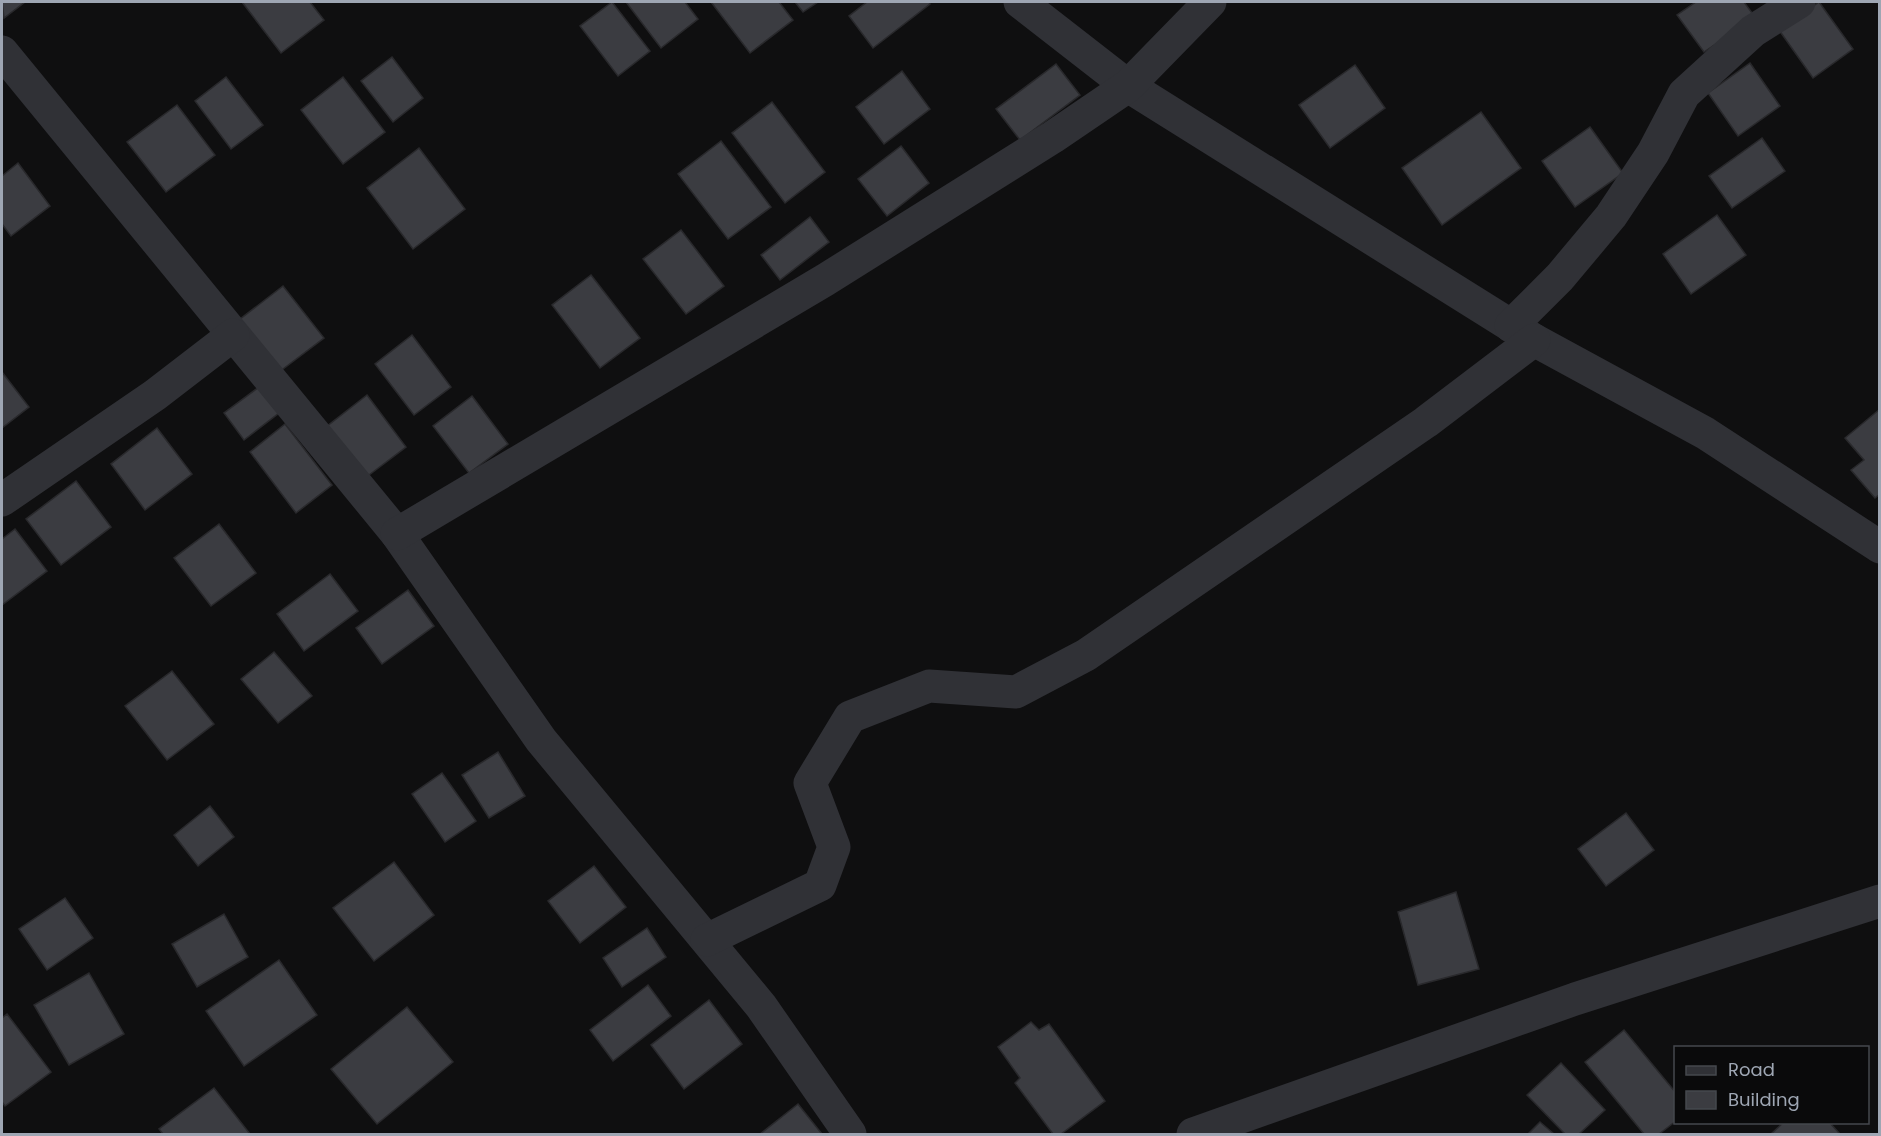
<svg xmlns="http://www.w3.org/2000/svg" width="1881" height="1136" font-family="Poppins,sans-serif">
	<style>
		.building { fill: #3b3c41; stroke: #29292c; stroke-width: 1.5 }
		.lines { fill: none; stroke-linecap: round; stroke-linejoin: round }
		.street { stroke: #303136; stroke-width: 33 }
	</style>
	<rect width="100%" height="100%" fill="#0f0f10"/>
	<g class="building">
		<polygon points="2,2 25,2 4,18"/>
		<polygon points="242,2 310,2 324,20 281,53"/>
		<polygon points="612,2 650,51 618,76 580,26"/>
		<polygon points="626,2 685,2 698,19 661,48"/>
		<polygon points="711,2 779,2 793,20 750,53"/>
		<polygon points="795,2 818,2 803,12"/>
		<polygon points="867,2 929,2 930,4 873,48 849,16"/>
		<polygon points="1696,2 1744,2 1755,17 1704,52 1677,15"/>
		<polygon points="1819,2 1853,49 1813,78 1779,30"/>
		<polygon points="392,57 423,98 393,122 361,81"/>
		<polygon points="1750,63 1780,106 1738,136 1708,93"/>
		<polygon points="1056,64 1080,95 1020,140 996,109"/>
		<polygon points="1355,65 1385,108 1330,148 1299,105"/>
		<polygon points="902,71 930,109 884,144 856,107"/>
		<polygon points="226,77 263,125 231,149 195,101"/>
		<polygon points="343,77 385,132 343,164 301,110"/>
		<polygon points="772,102 825,172 785,203 732,133"/>
		<polygon points="177,105 215,155 166,192 127,142"/>
		<polygon points="1481,112 1521,168 1442,225 1402,168"/>
		<polygon points="1590,127 1623,173 1575,207 1542,161"/>
		<polygon points="1762,138 1785,171 1732,208 1709,176"/>
		<polygon points="721,141 771,207 728,239 678,174"/>
		<polygon points="901,146 929,183 887,216 858,179"/>
		<polygon points="419,148 465,209 413,249 367,188"/>
		<polygon points="18,163 50,206 11,236 2,224 2,176"/>
		<polygon points="1717,215 1746,255 1691,294 1663,254"/>
		<polygon points="810,217 829,242 780,280 761,255"/>
		<polygon points="681,230 724,286 686,314 643,259"/>
		<polygon points="591,275 640,338 600,368 552,305"/>
		<polygon points="283,286 324,338 275,375 235,323"/>
		<polygon points="412,335 451,387 414,415 375,364"/>
		<polygon points="2,372 29,407 2,428"/>
		<polygon points="259,387 279,413 244,440 224,413"/>
		<polygon points="367,395 406,447 365,478 326,427"/>
		<polygon points="472,396 508,444 469,473 433,426"/>
		<polygon points="1880,409 1880,494 1875,498 1851,470 1864,460 1845,438"/>
		<polygon points="285,424 332,485 296,513 250,452"/>
		<polygon points="157,428 192,474 145,510 111,464"/>
		<polygon points="76,481 111,527 61,565 26,519"/>
		<polygon points="219,524 256,573 211,606 174,558"/>
		<polygon points="15,529 47,571 2,605 2,539"/>
		<polygon points="330,574 358,611 304,651 277,614"/>
		<polygon points="408,590 434,626 382,664 356,628"/>
		<polygon points="274,652 312,696 278,723 241,679"/>
		<polygon points="172,671 214,724 167,760 125,706"/>
		<polygon points="498,752 525,796 489,818 462,775"/>
		<polygon points="442,773 476,821 445,842 412,794"/>
		<polygon points="210,806 234,837 198,866 174,835"/>
		<polygon points="1626,813 1654,850 1606,886 1578,849"/>
		<polygon points="394,862 434,915 374,961 333,908"/>
		<polygon points="594,866 626,907 580,943 548,901"/>
		<polygon points="1456,892 1479,969 1418,985 1398,912"/>
		<polygon points="65,898 93,938 47,970 19,929"/>
		<polygon points="224,914 248,957 197,987 172,944"/>
		<polygon points="647,928 666,957 622,987 603,958"/>
		<polygon points="279,960 317,1015 244,1066 206,1011"/>
		<polygon points="89,973 124,1034 69,1065 34,1005"/>
		<polygon points="648,985 671,1016 613,1061 590,1030"/>
		<polygon points="709,1000 742,1044 684,1089 651,1045"/>
		<polygon points="407,1007 453,1062 377,1124 331,1069"/>
		<polygon points="7,1014 51,1072 5,1106 2,1102 2,1018"/>
		<polygon points="1031,1022 1039,1030 1049,1024 1105,1101 1061,1134 1053,1134 1015,1083 1020,1078 998,1047"/>
		<polygon points="1624,1030 1676,1093 1676,1121 1659,1134 1644,1134 1585,1062"/>
		<polygon points="1561,1063 1605,1110 1579,1134 1565,1134 1527,1095"/>
		<polygon points="214,1088 250,1134 163,1134 159,1129"/>
		<polygon points="798,1104 822,1134 760,1134"/>
		<polygon points="1540,1122 1554,1134 1528,1134"/>
		<polygon points="1784,1122 1829,1122 1840,1134 1771,1134"/>
	</g>
	<g class="lines">
		<g class="street">
			<polyline points="1020,2 1128,86 1534,340 1705,433 1880,547"/>
			<polyline points="2,52 397,534 541,740 761,1006 850,1134"/>
			<polyline points="1511,326 1560,277 1611,216 1653,153 1684,94 1753,31 1799,2"/>
			<polyline points="2,500 155,395 233,335"/>
			<polyline points="397,534 825,280 1053,137 1128,86 1210,2"/>
			<polyline points="707,940 820,885 834,847 810,783 850,717 929,686 1016,692 1086,655 1426,422 1534,340"/>
			<polyline points="1193,1134 1575,999 1880,901"/>
		</g>
	</g>
	<rect width="1881" height="1136" fill="none" stroke="#9ea6b3" stroke-width="6"/>
	<rect x="1674" y="1046" width="195" height="78" fill="#0a0a0b" stroke="#45484e" stroke-width="1.5"/>
	<rect x="1686" y="1066" width="30" height="9" fill="#303136" stroke="#45484e" stroke-width="1.5"/>
	<text x="1728" y="1076" font-size="18" fill="#9ea6b3">Road</text>
	<rect x="1686" y="1091" width="30" height="18" fill="#3b3c41" stroke="#45484e" stroke-width="1.5"/>
	<text x="1728" y="1106" font-size="18" fill="#9ea6b3">Building</text>
</svg>
